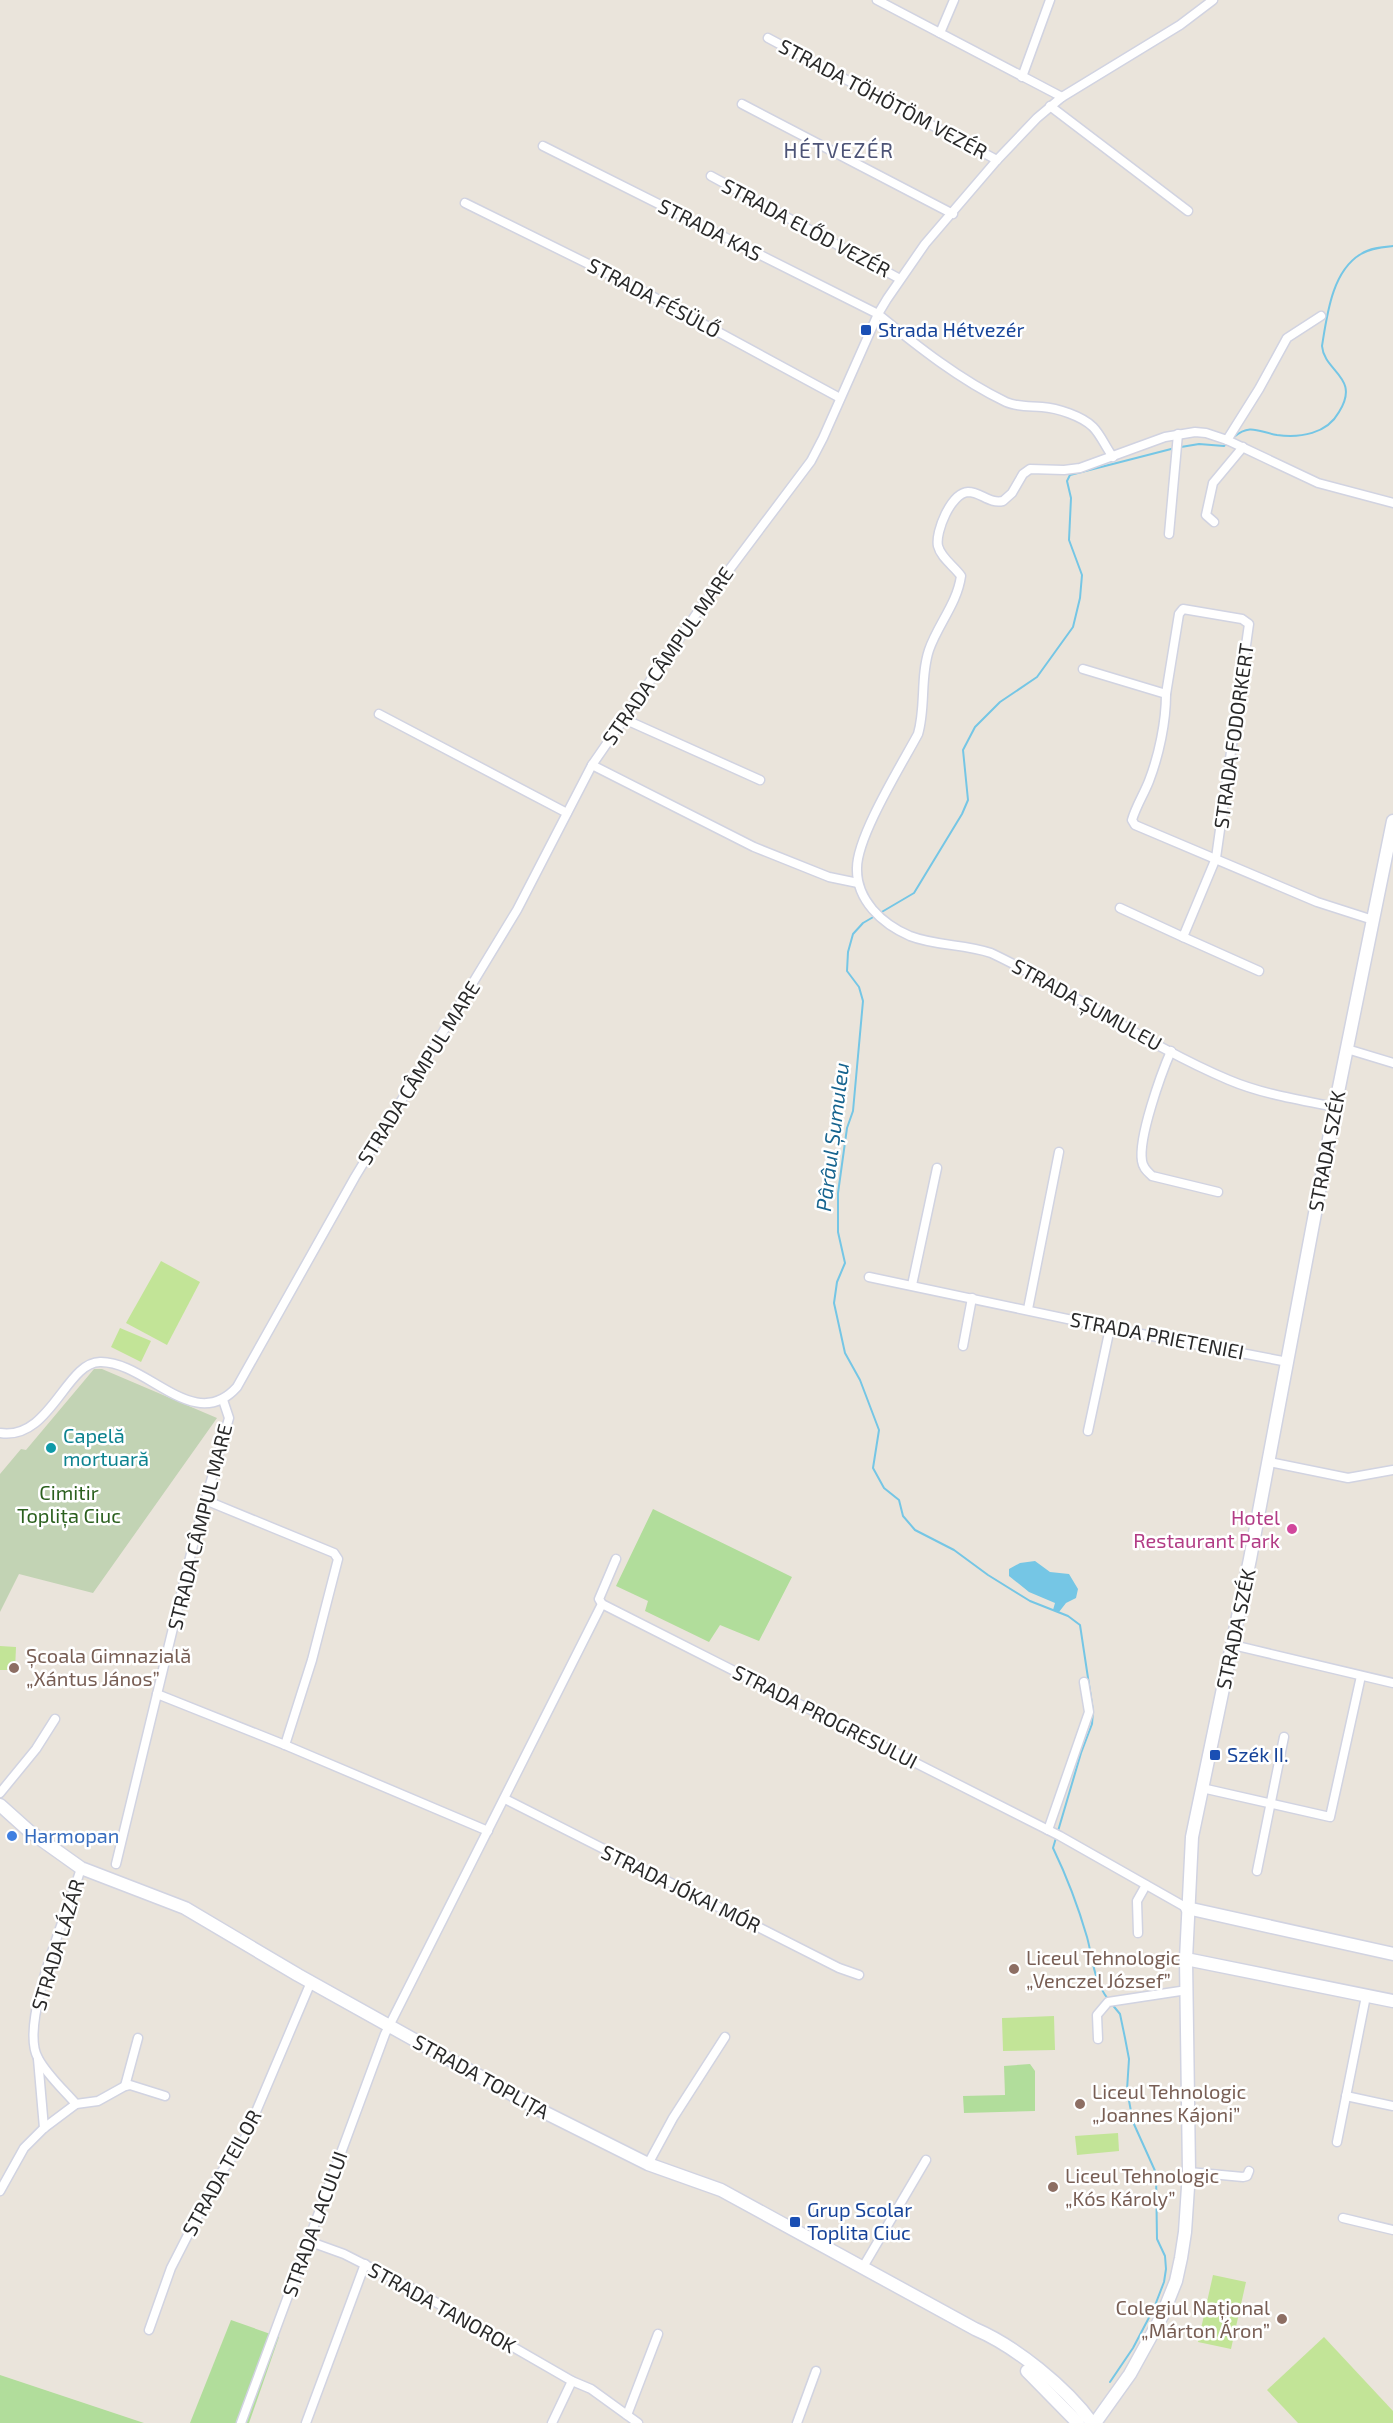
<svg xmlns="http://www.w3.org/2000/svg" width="1393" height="2423" font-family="'Exo 2',sans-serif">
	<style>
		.green { fill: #b1dd9b }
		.cemetery { fill: #c2d3b4 }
		.pitch { fill: #c2e497 }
		.water { fill: #75c6e5 }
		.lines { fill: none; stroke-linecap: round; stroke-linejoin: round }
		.stream { stroke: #75c6e5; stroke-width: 2 }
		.street-casing { stroke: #d1d3e1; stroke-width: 11 }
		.secondary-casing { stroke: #d1d3e1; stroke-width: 15 }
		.street { stroke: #fff; stroke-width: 8 }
		.secondary { stroke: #fff; stroke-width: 12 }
		.transit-dot { fill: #1a4fb4; stroke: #fff; stroke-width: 2 }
		.culture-dot { fill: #0f9aa8; stroke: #fff; stroke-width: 2 }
		.hotel-dot { fill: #d1479c; stroke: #fff; stroke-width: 2 }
		.education-dot { fill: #8d6e63; stroke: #fff; stroke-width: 2 }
		.shop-dot { fill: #3f7fe0; stroke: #fff; stroke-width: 2 }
		.labels { text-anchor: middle; stroke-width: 5; stroke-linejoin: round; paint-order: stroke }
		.street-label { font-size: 20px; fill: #292929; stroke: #fff }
		.transit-label { font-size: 20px; fill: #164399; stroke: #fff; text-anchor: start }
		.culture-label { font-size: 20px; fill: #0d838f; stroke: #fff; text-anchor: start }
		.park-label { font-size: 20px; fill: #2b601e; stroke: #fff }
		.hotel-label { font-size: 20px; fill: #b23c85; stroke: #fff; text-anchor: end }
		.education-label { font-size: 20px; fill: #785e54; stroke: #fff; text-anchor: start }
		.shop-label { font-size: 20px; fill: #366cbe; stroke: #fff; text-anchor: start }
		.neighbourhood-label { font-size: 21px; letter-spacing: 1.5px; fill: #4c5376; stroke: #fff }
		.water-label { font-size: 21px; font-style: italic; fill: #16648f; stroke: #fff }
	</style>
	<rect width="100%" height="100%" fill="#eae4db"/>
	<g class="green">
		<polygon points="653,1509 792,1577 759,1641 720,1625 709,1642 645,1611 648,1601 616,1586"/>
		<polygon points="1030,2064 1035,2071 1035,2111 964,2113 963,2096 1005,2095 1004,2066"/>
		<polygon points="231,2320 279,2337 249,2423 190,2423"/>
		<polygon points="0,2375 144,2423 0,2423"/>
	</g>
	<polygon class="cemetery" points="94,1369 102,1369 217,1418 93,1593 19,1574 0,1612 0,1474 21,1449 26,1450"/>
	<g class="pitch">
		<polygon points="161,1261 200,1282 167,1345 126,1323"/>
		<polygon points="120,1328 151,1341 141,1362 111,1347"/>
		<polygon points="0,1646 16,1647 15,1670 0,1670"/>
		<polygon points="1054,2016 1055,2050 1003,2051 1002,2018"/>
		<polygon points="1118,2133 1119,2151 1077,2155 1075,2136"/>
		<polygon points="1213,2275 1246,2282 1231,2349 1198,2342"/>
		<polygon points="1324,2337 1393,2411 1393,2423 1298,2423 1267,2390"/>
	</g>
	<polygon class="water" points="1035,1561 1050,1572 1069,1574 1078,1589 1076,1598 1066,1603 1059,1612 1053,1610 1055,1603 1029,1592 1009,1576 1009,1569 1020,1563"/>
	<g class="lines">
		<g class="stream">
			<path d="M1234,437c16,-14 25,-5 43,-2 23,3 50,-1 62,-23 22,-35 -15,-40 -17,-66 5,-31 10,-75 39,-92 9,-6 22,-7 32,-8"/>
			<polyline points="1181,447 1199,444 1224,446 1227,443"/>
			<polyline points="880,913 914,893 962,814 968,800 963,750 975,727 1000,702 1037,677 1073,627 1080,598 1082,575 1069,540 1071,498 1067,481 1070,475 1175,448"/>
			<path d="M875,916l-12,7 -10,11 -5,18 -1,19 12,16 4,14 -10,110 -6,17 -9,65v39l7,31 -8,19 -3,21 11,50 15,27 19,50 -6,38 11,20 15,12 4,16 12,14 39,20 34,25 42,26 38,15 12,9 13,86 -1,13 -11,29 -28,95c14,29 25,58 34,89 6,22 6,43 21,62"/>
			<polyline points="1110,2382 1133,2348 1154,2308 1164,2282 1166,2269 1165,2256 1157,2239 1156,2173 1133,2122 1127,2090 1129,2059 1125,2038 1120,2014 1111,2003"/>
		</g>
		<defs>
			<g id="street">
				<polyline points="877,0 1062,97"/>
				<polyline points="940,33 954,0"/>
				<polyline points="768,38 997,160"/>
				<polyline points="1022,77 1050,0"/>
				<polyline points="742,104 953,214"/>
				<polyline points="1050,106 1188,211"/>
				<path d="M543,146l335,168c39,32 82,66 128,88 11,5 24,4 36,5 15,1 40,9 51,20 8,8 13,21 20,30"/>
				<polyline points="711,176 900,279"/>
				<polyline points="465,203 639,289 840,398"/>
				<polyline points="1227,440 1259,389 1287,338 1321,316"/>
				<polyline points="1214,522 1206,515 1213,483 1243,447"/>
				<polyline points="1169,534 1178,434"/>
				<path d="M1083,669l83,25c0,28 -7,61 -17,87 -5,13 -13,25 -17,39l3,5 182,77 56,18"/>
				<polyline points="379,714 567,813"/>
				<polyline points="624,719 760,780"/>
				<polyline points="592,765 754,847 829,877 858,883"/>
				<polyline points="1120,908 1183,937 1216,858 1249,624 1242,619 1183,609 1179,614 1166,694"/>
				<polyline points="1183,937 1259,971"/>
				<polyline points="1347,1049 1393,1063"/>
				<path d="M1171,1051c-10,23 -33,87 -29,110 1,7 5,10 10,15l66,16"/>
				<path d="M1335,1107c-35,-7 -73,-13 -106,-27 -83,-35 -157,-89 -238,-127 -27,-9 -55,-7 -81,-17 -28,-12 -54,-36 -53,-68 0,-32 45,-104 61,-134 8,-27 2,-57 11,-84 9,-26 28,-46 32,-74 -7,-10 -20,-18 -23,-30 -3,-14 13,-53 30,-54 13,0 21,12 35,9l9,-8 11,-19 7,-5 34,1 16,-2 85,-31 30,-5 11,1 21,7 91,43 75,20"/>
				<polyline points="869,1277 1110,1328 1288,1362"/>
				<polyline points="912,1285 937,1168"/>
				<polyline points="1028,1309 1059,1152"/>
				<polyline points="963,1346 972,1298"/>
				<polyline points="1088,1431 1110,1328"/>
				<path d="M0,1433c50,8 66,-71 100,-71 47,-1 94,73 137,25l118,-210 162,-267 75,-145 107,-155 112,-149 12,-23 55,-124 9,-15 38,-55 72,-84 40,-42 25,-21 118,-72 33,-25"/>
				<polyline points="1269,1462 1348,1478 1393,1470"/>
				<polyline points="205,1500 334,1553 338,1559 312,1660 285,1745"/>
				<polyline points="602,1604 1060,1836 1187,1908"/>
				<polyline points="1233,1645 1393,1683"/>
				<polyline points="157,1694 285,1745 488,1831"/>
				<polyline points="1202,1788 1330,1817 1361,1676"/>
				<polyline points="0,1793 36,1749 55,1719"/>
				<polyline points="505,1799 839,1968 859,1975"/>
				<polyline points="1048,1830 1089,1712 1084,1682"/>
				<polyline points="116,1864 195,1537 229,1418 223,1400"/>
				<polyline points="1257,1871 1284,1737"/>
				<polyline points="1138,1933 1137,1901 1146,1885"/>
				<polyline points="1098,2039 1097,2015 1108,2002 1187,1990"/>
				<polyline points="38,2059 44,2128"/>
				<polyline points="125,2086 138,2038"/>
				<polyline points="1346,2096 1393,2106"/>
				<path d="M76,2104c-13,-15 -29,-29 -38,-46 -20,-35 32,-151 43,-190"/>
				<polyline points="1337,2142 1366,1996"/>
				<polyline points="648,2164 673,2118 725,2037"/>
				<polyline points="1189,2172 1243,2177 1247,2176 1249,2171"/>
				<polyline points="0,2191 24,2148 44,2128 76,2104 98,2101 125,2086 130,2085 165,2096"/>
				<polyline points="1343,2218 1393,2230"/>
				<polyline points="308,2241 344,2254 411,2288 572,2381 591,2389 638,2423"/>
				<polyline points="863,2267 926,2160"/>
				<polyline points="149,2330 171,2268 216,2180 244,2140 311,1982"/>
				<polyline points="627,2415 658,2334"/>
				<polyline points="241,2423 385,2034 602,1604 599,1599 616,1559"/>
				<polyline points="306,2423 365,2264"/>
				<polyline points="552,2423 572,2381"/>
				<polyline points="797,2423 816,2371"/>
			</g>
			<g id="secondary">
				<path d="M0,1805l29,26 52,37 104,40 113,67 244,136 106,53 73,26 254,139c40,17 91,58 117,94"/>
				<polyline points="1187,1908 1393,1954"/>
				<polyline points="1186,1959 1393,2001"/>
				<polyline points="1027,2371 1078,2423"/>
				<polyline points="1095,2423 1130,2374 1162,2316 1176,2281 1181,2258 1185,2232 1189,2172 1186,1959 1192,1837 1250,1559 1335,1107 1393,821"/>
			</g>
		</defs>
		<use href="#street" class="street-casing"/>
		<use href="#secondary" class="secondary-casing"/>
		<use href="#street" class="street"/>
		<use href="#secondary" class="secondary"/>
	</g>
	<g class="transit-dot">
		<rect x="860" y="324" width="12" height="12" rx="3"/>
		<rect x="1209" y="1749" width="12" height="12" rx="3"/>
		<rect x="789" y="2216" width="12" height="12" rx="3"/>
	</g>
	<circle class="culture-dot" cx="51" cy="1448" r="6"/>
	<circle class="hotel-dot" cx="1292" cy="1529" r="6"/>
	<g class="education-dot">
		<circle cx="14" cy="1668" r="6"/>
		<circle cx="1014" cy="1969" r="6"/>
		<circle cx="1080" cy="2104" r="6"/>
		<circle cx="1053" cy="2187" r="6"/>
		<circle cx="1282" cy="2319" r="6"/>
	</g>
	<circle class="shop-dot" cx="12" cy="1836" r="6"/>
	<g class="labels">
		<g class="street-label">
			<text transform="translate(883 99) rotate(28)" y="7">STRADA TÖHÖTÖM VEZÉR</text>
			<text transform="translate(806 228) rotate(28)" y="7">STRADA ELŐD VEZÉR</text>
			<text transform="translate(710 230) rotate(27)" y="7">STRADA KAS</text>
			<text transform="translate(654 298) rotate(28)" y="7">STRADA FÉSÜLŐ</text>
			<text transform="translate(668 656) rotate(-55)" y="7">STRADA CÂMPUL MARE</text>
			<text transform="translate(1234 736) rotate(-82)" y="7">STRADA FODORKERT</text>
			<text transform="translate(1087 1005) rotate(29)" y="7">STRADA ȘUMULEU</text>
			<text transform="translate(419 1073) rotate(-58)" y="7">STRADA CÂMPUL MARE</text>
			<text transform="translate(1327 1151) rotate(-79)" y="7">STRADA SZÉK</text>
			<text transform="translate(1157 1336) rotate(11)" y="7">STRADA PRIETENIEI</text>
			<text transform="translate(200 1527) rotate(-76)" y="7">STRADA CÂMPUL MARE</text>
			<text transform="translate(1236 1629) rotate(-78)" y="7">STRADA SZÉK</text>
			<text transform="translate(825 1717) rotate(27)" y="7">STRADA PROGRESULUI</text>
			<text transform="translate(681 1889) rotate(26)" y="7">STRADA JÓKAI MÓR</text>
			<text transform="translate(58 1945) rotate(-73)" y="7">STRADA LÁZÁR</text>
			<text transform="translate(481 2077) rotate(29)" y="7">STRADA TOPLIȚA</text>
			<text transform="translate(222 2173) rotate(-61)" y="7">STRADA TEILOR</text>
			<text transform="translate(315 2224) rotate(-70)" y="7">STRADA LACULUI</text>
			<text transform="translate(442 2308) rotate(29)" y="7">STRADA TANOROK</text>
		</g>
		<g class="transit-label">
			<text x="878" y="337">Strada Hétvezér</text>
			<text x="1227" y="1762">Szék II.</text>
			<text x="807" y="2217">Grup Scolar<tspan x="807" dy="23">Toplita Ciuc</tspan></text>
		</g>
		<g class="culture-label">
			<text x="63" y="1443">Capelă<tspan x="63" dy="23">mortuară</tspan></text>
		</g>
		<g class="park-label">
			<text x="69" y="1500">Cimitir<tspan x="69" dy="23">Toplița Ciuc</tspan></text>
		</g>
		<g class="hotel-label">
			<text x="1280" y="1525">Hotel<tspan x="1280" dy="23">Restaurant Park</tspan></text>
		</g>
		<g class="education-label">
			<text x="26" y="1663">Școala Gimnazială<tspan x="26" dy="23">„Xántus János”</tspan></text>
			<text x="1026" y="1965">Liceul Tehnologic<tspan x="1026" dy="23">„Venczel József”</tspan></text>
			<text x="1092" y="2099">Liceul Tehnologic<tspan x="1092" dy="23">„Joannes Kájoni”</tspan></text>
			<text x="1065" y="2183">Liceul Tehnologic<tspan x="1065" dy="23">„Kós Károly”</tspan></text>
			<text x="1270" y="2315" text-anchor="end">Colegiul Național<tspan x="1270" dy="23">„Márton Áron”</tspan></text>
		</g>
		<g class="shop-label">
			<text x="24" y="1843">Harmopan</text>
		</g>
		<g class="neighbourhood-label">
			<text x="839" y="158">HÉTVEZÉR</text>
		</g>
		<g class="water-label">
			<text transform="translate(833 1137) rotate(-83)" y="7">Pârâul Șumuleu</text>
		</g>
	</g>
</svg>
